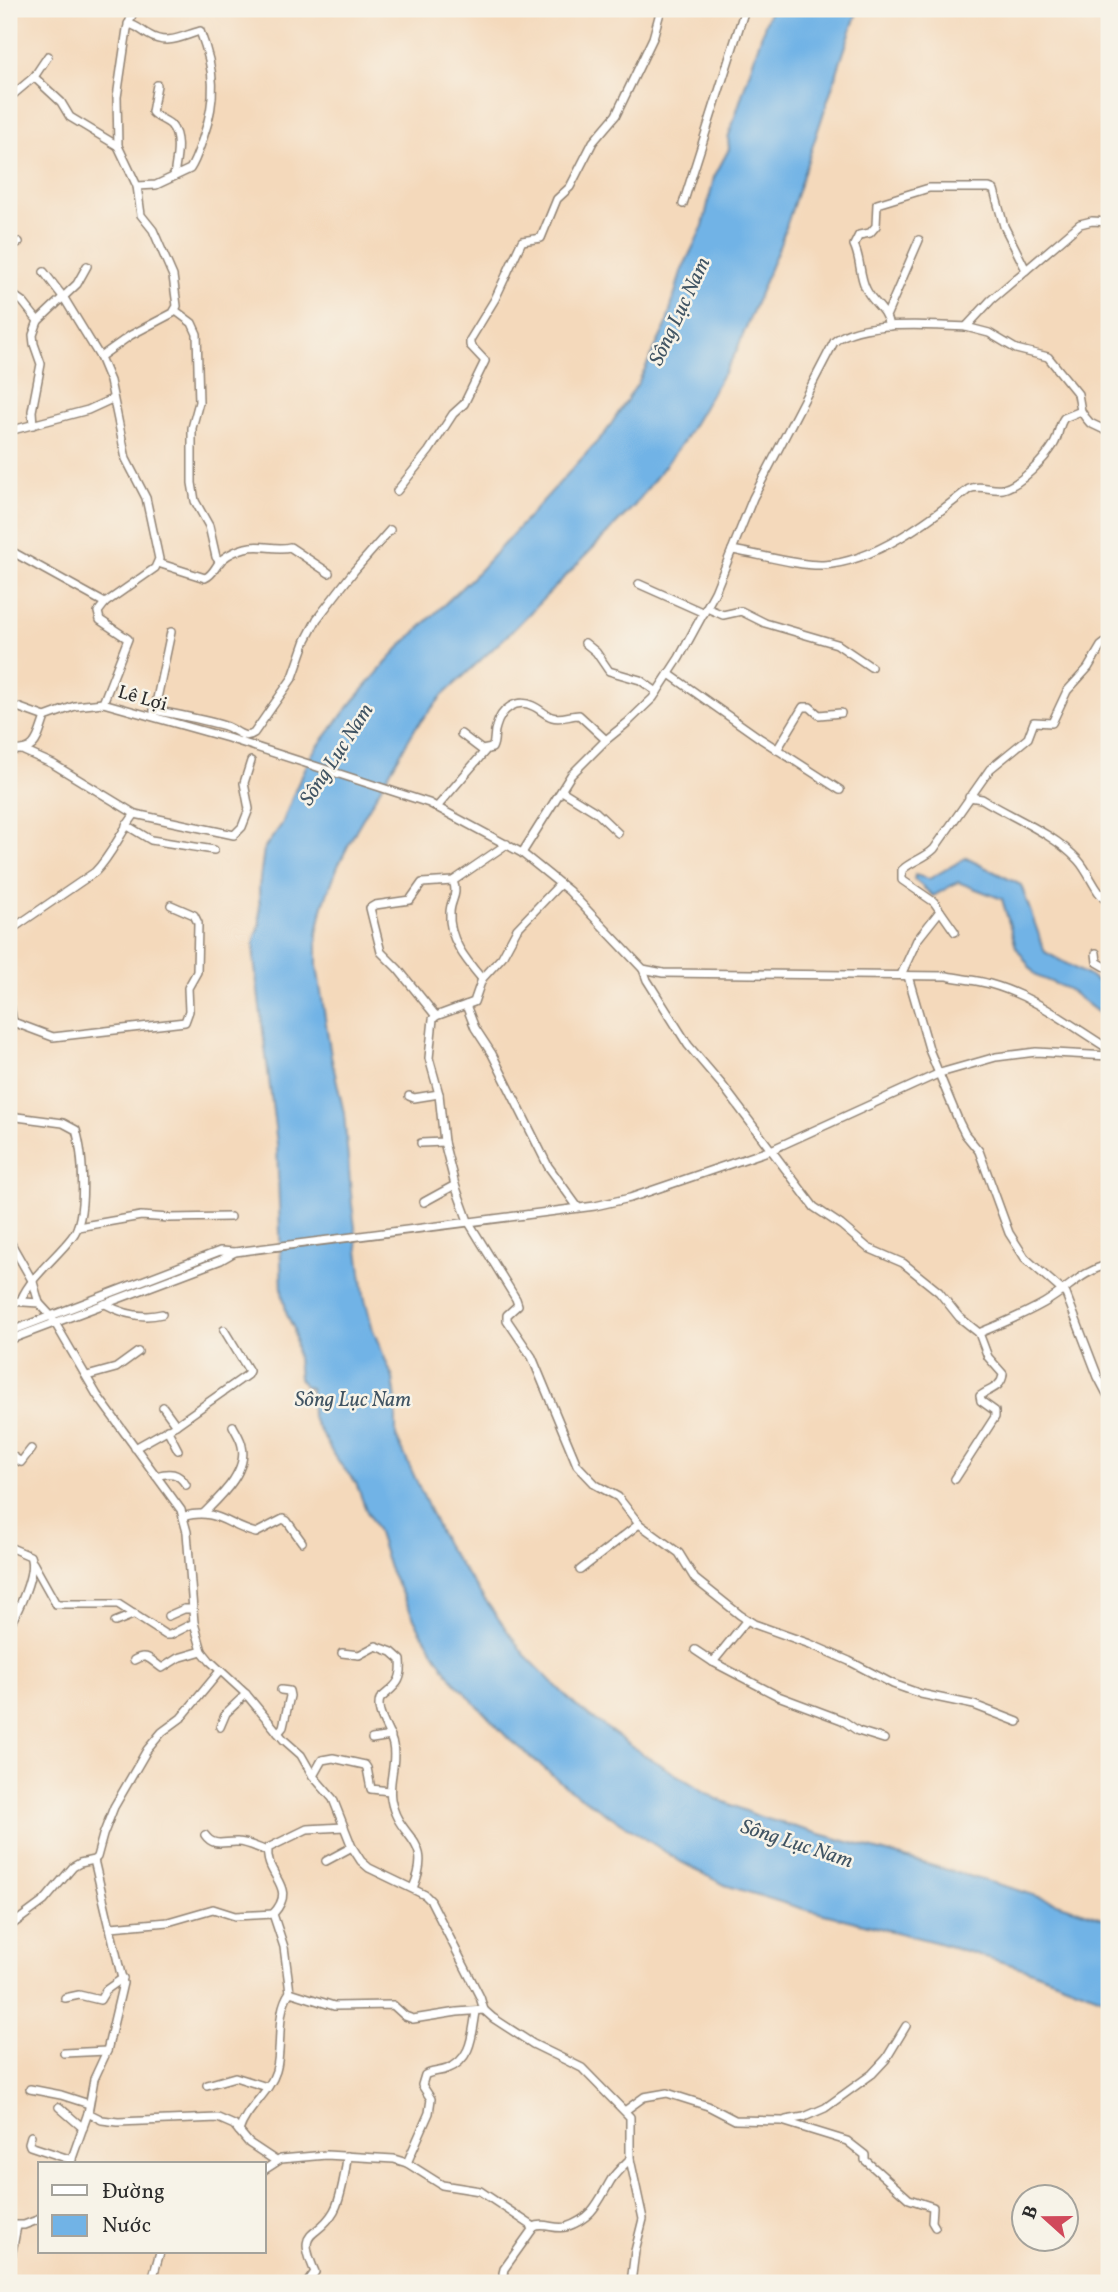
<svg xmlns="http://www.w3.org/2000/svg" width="1118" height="2292" font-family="Vollkorn,serif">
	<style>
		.water { fill: #71b3e6; stroke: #4e6f88; stroke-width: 2 }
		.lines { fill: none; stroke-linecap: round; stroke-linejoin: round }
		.minor-casing { stroke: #908273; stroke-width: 10 }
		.minor { stroke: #fff; stroke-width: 7 }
		.labels { text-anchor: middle; stroke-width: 5; stroke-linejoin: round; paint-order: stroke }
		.street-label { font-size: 19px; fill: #2b2b2b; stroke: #f7f3e8 }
		.water-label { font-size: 21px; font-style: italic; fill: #405463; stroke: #f7f3e8 }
	</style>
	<rect width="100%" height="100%" fill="#f7f3e8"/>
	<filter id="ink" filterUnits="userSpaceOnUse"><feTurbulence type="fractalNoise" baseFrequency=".0143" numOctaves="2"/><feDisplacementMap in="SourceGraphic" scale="14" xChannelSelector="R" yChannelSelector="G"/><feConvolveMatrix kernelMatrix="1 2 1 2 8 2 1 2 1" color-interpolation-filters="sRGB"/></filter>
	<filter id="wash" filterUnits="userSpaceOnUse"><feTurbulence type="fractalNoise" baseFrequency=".00686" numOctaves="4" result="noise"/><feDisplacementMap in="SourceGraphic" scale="28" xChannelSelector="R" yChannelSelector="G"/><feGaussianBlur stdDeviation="1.57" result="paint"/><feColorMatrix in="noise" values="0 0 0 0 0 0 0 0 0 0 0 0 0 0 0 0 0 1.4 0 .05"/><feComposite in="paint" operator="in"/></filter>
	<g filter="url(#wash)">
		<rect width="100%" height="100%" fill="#f4d9bb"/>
		<g class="water">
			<polygon points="770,9 858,9 781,242 736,352 683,442 634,506 512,631 442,696 416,727 356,830 338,866 323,905 317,933 317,966 331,1056 344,1113 352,1205 364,1295 373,1330 393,1378 396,1400 396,1436 445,1544 524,1654 576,1706 641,1753 715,1798 760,1817 1015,1889 1109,1920 1109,2000 1029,1970 935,1942 800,1908 725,1885 681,1862 569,1789 506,1736 452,1679 420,1630 389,1568 377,1530 366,1510 356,1483 336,1459 312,1417 311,1389 305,1386 299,1378 294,1329 287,1315 282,1292 277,1144 254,959 254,940 260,924 259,887 264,849 282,824 296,788 312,754 346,710 398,649 480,570 606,432 638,383 666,326 681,272 703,226 714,177 729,149 728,138"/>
			<polygon points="966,858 1021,885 1045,952 1098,981 1109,990 1109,1021 1068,989 1036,976 1016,947 1002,899 958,882 933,896 914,879 915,875 929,879"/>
		</g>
	</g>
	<g filter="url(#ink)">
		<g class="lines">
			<defs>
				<g id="minor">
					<path d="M128,24c9,1 13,7 21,11 18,11 33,1 51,-4 15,39 17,67 3,107 -4,11 -7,22 -13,31l-34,16 -19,1"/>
					<polyline points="34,77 61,102 70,117 118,146"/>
					<path d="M157,85l-5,27c5,6 14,8 19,13 11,13 5,36 3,51"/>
					<polyline points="9,98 34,77 48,56"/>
					<polyline points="683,204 745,9"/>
					<polyline points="9,248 19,242"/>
					<polyline points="44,272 64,298 100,357 110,381 126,459 146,498 159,559 155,568 105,603 98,612 100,620 128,639 103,703"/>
					<polyline points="9,292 23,302 38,321"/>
					<polyline points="176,311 192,323 197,334 199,402 192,428 192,483 195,501 209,526 216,557 220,562"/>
					<polyline points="887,314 919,240"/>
					<path d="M889,326c-4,-19 -16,-22 -23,-37 -7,-14 -5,-30 -12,-44l5,-10 11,-2 6,-7 1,-22 52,-16h60l5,2 10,36 22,44"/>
					<polyline points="966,327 989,333 1016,349 1048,357 1078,394 1081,411 1085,417 1090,423 1109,432"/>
					<polyline points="100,357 131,335 173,313 177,306 173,276 153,230 141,215 137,186 118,146 117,97 127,29 134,9"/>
					<polyline points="33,425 32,411 41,364 34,344 33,335 38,321 77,284 87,266"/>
					<polyline points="9,431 88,410 112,399"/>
					<polyline points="397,491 429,451 453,414 464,404 485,361 470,345 470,340 495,299 522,241 541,238 557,199 570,187 593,142 616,115 653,38 661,9"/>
					<polyline points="9,550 105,603"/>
					<path d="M732,550c26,4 66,16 91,15 51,-3 107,-45 146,-76 12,-5 22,2 34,0 17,-4 42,-30 51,-45 5,-8 4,-18 10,-26l17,-7"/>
					<path d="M158,563l47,15c10,-4 10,-14 19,-20 5,-4 14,-8 21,-10 16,-5 29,3 45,-1l39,26"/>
					<polyline points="639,584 704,613"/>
					<polyline points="707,608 723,615 741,611 765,623 837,644 871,667"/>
					<polyline points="585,643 596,652 609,671 640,680 657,692"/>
					<polyline points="669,674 761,739 840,790"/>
					<path d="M9,704l36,13 30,-11 28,-3 125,35 201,65 93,50 47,38 74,78 20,4 284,3c14,3 29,4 43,8 44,12 80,41 119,65"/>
					<path d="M154,710c24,5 48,9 71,16 11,3 18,15 29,7l39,-56 13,-37 11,-21 37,-48 36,-41"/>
					<polyline points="154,713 171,632"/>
					<path d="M461,734l21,16 10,-2c4,-8 1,-14 4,-21 5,-18 20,-29 37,-21 7,3 12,9 19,11 9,3 18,-2 27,-2l27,25"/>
					<path d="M9,750c28,3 28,-11 36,-33"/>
					<polyline points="777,750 803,707 810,707 819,715 841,713"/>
					<polyline points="24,751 53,764 135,814 234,835 242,827 249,809 244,783 251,761"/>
					<polyline points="562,791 596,812 618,833"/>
					<path d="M969,797l13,2c31,19 71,34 96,61 12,13 17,33 31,43"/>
					<polyline points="437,807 486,750"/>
					<polyline points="126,825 151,840 214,850"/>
					<path d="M522,853l49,-78 35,-35 21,-17 26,-25 26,-40 36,-66 38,-94 81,-156c25,-22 98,-17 132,-15l25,-27 89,-76 12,-3 17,1"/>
					<path d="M453,881c6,14 -3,19 -3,32 -2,26 17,48 32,66"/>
					<polyline points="560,884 517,929 502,957 482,979 474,1002 436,1016 433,1019 429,1058 439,1094 444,1142 455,1185 468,1221 516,1299 518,1305 507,1315 507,1320 532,1357 577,1465 596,1485 618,1497 639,1524 679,1553 695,1579 740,1615 754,1624 810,1644 849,1661 893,1684 921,1694 974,1705 1018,1722"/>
					<path d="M9,931l86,-59c17,-17 25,-39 40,-58"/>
					<path d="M955,932l-21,-30 -32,-22v-10c9,-9 22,-11 32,-21l56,-80 38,-31 6,-16 18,1 15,-32 21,-23 13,-22 8,-6"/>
					<polyline points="1096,953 1097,962 1109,969"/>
					<path d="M643,969l4,11 41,65 35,41 91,121 27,18 27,23 35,15 36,29 20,25 20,16 9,24 15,17c-1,14 -14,15 -23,22l1,5 14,10v6l-40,62"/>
					<polyline points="901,975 917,940 940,911"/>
					<polyline points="908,976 930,1052 959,1122 965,1134 979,1151 1009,1233 1025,1258 1066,1294 1098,1377 1109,1398"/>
					<polyline points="9,985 9,996"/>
					<polyline points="9,999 13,1022 9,1045"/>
					<polyline points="466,1005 475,1028 492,1054 548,1166 577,1206"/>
					<polyline points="436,1016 398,969 381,952 370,908 375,905 410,900 422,883 453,881 507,844"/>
					<polyline points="13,1022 53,1037 185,1022 189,1011 188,988 197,972 198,923 194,915 171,905"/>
					<polyline points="409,1096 414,1098 439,1094"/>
					<path d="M9,1116l54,7 13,7c7,23 12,88 -4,107 -16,21 -41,39 -51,63"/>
					<polyline points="421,1143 444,1142"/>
					<polyline points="424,1202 455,1185"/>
					<polyline points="78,1227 141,1216 169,1218 230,1217"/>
					<polyline points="9,1240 33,1282 39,1303"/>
					<polyline points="9,1301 39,1303 51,1316 97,1395 181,1510 187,1532 194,1623 202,1651 210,1661 246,1694 284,1740 301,1755 313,1776 333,1799 352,1847 361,1861 369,1868 425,1895 431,1901 480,1997 484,2010 493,2018 533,2044 582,2068 630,2117 630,2159 643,2219 635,2251 631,2283"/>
					<path d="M105,1304c18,10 37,15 57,10"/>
					<polyline points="9,1332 220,1251 235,1252 595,1206 630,1198 771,1150 940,1073 996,1057 1036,1052 1109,1056"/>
					<path d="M979,1333c22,-9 44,-18 65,-30 26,-15 35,-30 65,-39"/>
					<polyline points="9,1340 221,1260 235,1252"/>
					<polyline points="87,1376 116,1368 138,1352"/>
					<polyline points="163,1407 176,1425"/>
					<polyline points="167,1429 178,1450"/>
					<polyline points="135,1448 176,1425 247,1375 249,1371 224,1330"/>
					<polyline points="9,1454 21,1462 31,1449"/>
					<path d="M156,1476c14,-4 22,-4 30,9"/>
					<path d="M204,1513c16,-16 44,-41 38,-67 -1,-7 -6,-14 -9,-20"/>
					<path d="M185,1516c32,-8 43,10 71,17l27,-14 4,2 15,21"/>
					<path d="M9,1547l21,9c7,16 -12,55 -21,70"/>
					<polyline points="33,1563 56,1604 118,1604 166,1635 170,1635 194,1623"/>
					<polyline points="580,1570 639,1524"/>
					<polyline points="168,1616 184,1609 193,1609"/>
					<polyline points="115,1622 135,1614"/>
					<polyline points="695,1650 713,1662 778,1696 842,1720 858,1731 884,1739"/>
					<path d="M342,1653l17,2 17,-9 16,6 9,8c2,24 -7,26 -21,39 -5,15 10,31 13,46 4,18 -5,36 -2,54 7,42 44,38 22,89"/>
					<path d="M134,1660c13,-8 17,1 28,8l16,-10 24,-7"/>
					<polyline points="713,1662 747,1620"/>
					<polyline points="220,1727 226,1713 246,1694"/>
					<polyline points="278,1733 283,1727 290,1696 289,1691 281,1690"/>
					<polyline points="372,1739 391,1736"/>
					<polyline points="313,1776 322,1760 333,1758 365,1765 367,1768 371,1789 390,1791"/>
					<path d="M205,1835c9,13 20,6 33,7 9,0 20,6 29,9"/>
					<polyline points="326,1861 352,1847"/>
					<polyline points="9,1927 44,1901 73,1867 80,1863 94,1860 97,1857 103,1835 114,1807 147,1750 162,1732 181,1718 220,1671"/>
					<polyline points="111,1927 168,1922 213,1909 235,1916 273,1914"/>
					<path d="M290,1992l-6,-45 -11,-33c26,-28 -9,-37 -5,-66l39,-19 37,-2"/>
					<polyline points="65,1998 79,1995 100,2000 106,1990 123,1978"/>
					<polyline points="64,2053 107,2051"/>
					<polyline points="207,2085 235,2077 267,2087"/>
					<polyline points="30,2089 61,2095 89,2104"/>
					<polyline points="59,2107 83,2128"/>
					<polyline points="626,2110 644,2097 667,2093 708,2106 735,2120 782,2121 847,2141 865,2155 865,2160 909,2199 933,2207 932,2222 935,2227"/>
					<polyline points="88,2113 102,2120 118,2122 218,2118 234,2125 249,2143 276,2161"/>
					<polyline points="786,2120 804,2117 825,2108 872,2074 886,2059 906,2026"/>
					<path d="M239,2131c7,-23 30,-37 37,-60 7,-22 -1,-60 14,-79l44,14 59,-1 12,11 8,3 44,-7 27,-2"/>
					<polyline points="31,2136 29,2143 30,2146 72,2160"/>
					<path d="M407,2163l22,-50 2,-14 -9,-14 3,-10c7,-4 14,-3 22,-6 25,-9 25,-35 29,-57"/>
					<polyline points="70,2164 88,2113 94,2079 107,2051 123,1983 94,1860"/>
					<polyline points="264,2170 281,2159 326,2155 394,2159 407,2163 442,2185 480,2191 534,2227"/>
					<polyline points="9,2225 24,2225 40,2219"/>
					<polyline points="9,2267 17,2226"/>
					<polyline points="156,2283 154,2273 160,2252"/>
					<path d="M307,2283l8,-11c-20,-46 2,-31 19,-61 7,-12 12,-42 13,-55"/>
					<path d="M510,2283l-7,-10 1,-4 30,-42c10,-5 21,3 32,0 27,-9 32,-25 45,-47 5,-8 12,-14 19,-21"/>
				</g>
			</defs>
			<use href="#minor" class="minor-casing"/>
			<use href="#minor" class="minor"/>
		</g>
	</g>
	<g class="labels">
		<g class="street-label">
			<text transform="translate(143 697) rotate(16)" y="7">Lê Lợi</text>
		</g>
		<g class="water-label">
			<text transform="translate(679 311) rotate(-65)" y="7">Sông Lục Nam</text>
			<text transform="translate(336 754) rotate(-57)" y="7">Sông Lục Nam</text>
			<text x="353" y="1406">Sông Lục Nam</text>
			<text transform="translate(797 1843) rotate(18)" y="7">Sông Lục Nam</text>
		</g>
	</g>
	<rect width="1118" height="2292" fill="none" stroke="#f7f3e8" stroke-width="35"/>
	<rect x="38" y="2162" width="228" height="91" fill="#f7f3e8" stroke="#a5a39c" stroke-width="2"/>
	<rect x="52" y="2185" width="35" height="10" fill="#ffffff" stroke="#a5a39c" stroke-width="2"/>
	<text x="102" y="2198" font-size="21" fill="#2b2b2b">Đường</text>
	<rect x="52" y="2215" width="35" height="21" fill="#71b3e6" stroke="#a5a39c" stroke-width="2"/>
	<text x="102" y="2232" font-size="21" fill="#2b2b2b">Nước</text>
	<g transform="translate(1045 2218) rotate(291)"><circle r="33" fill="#f7f3e8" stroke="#a5a39c" stroke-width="2"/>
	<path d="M0-5L12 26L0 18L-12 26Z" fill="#d1495b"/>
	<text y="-10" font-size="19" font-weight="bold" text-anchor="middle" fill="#2b2b2b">B</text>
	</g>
</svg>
